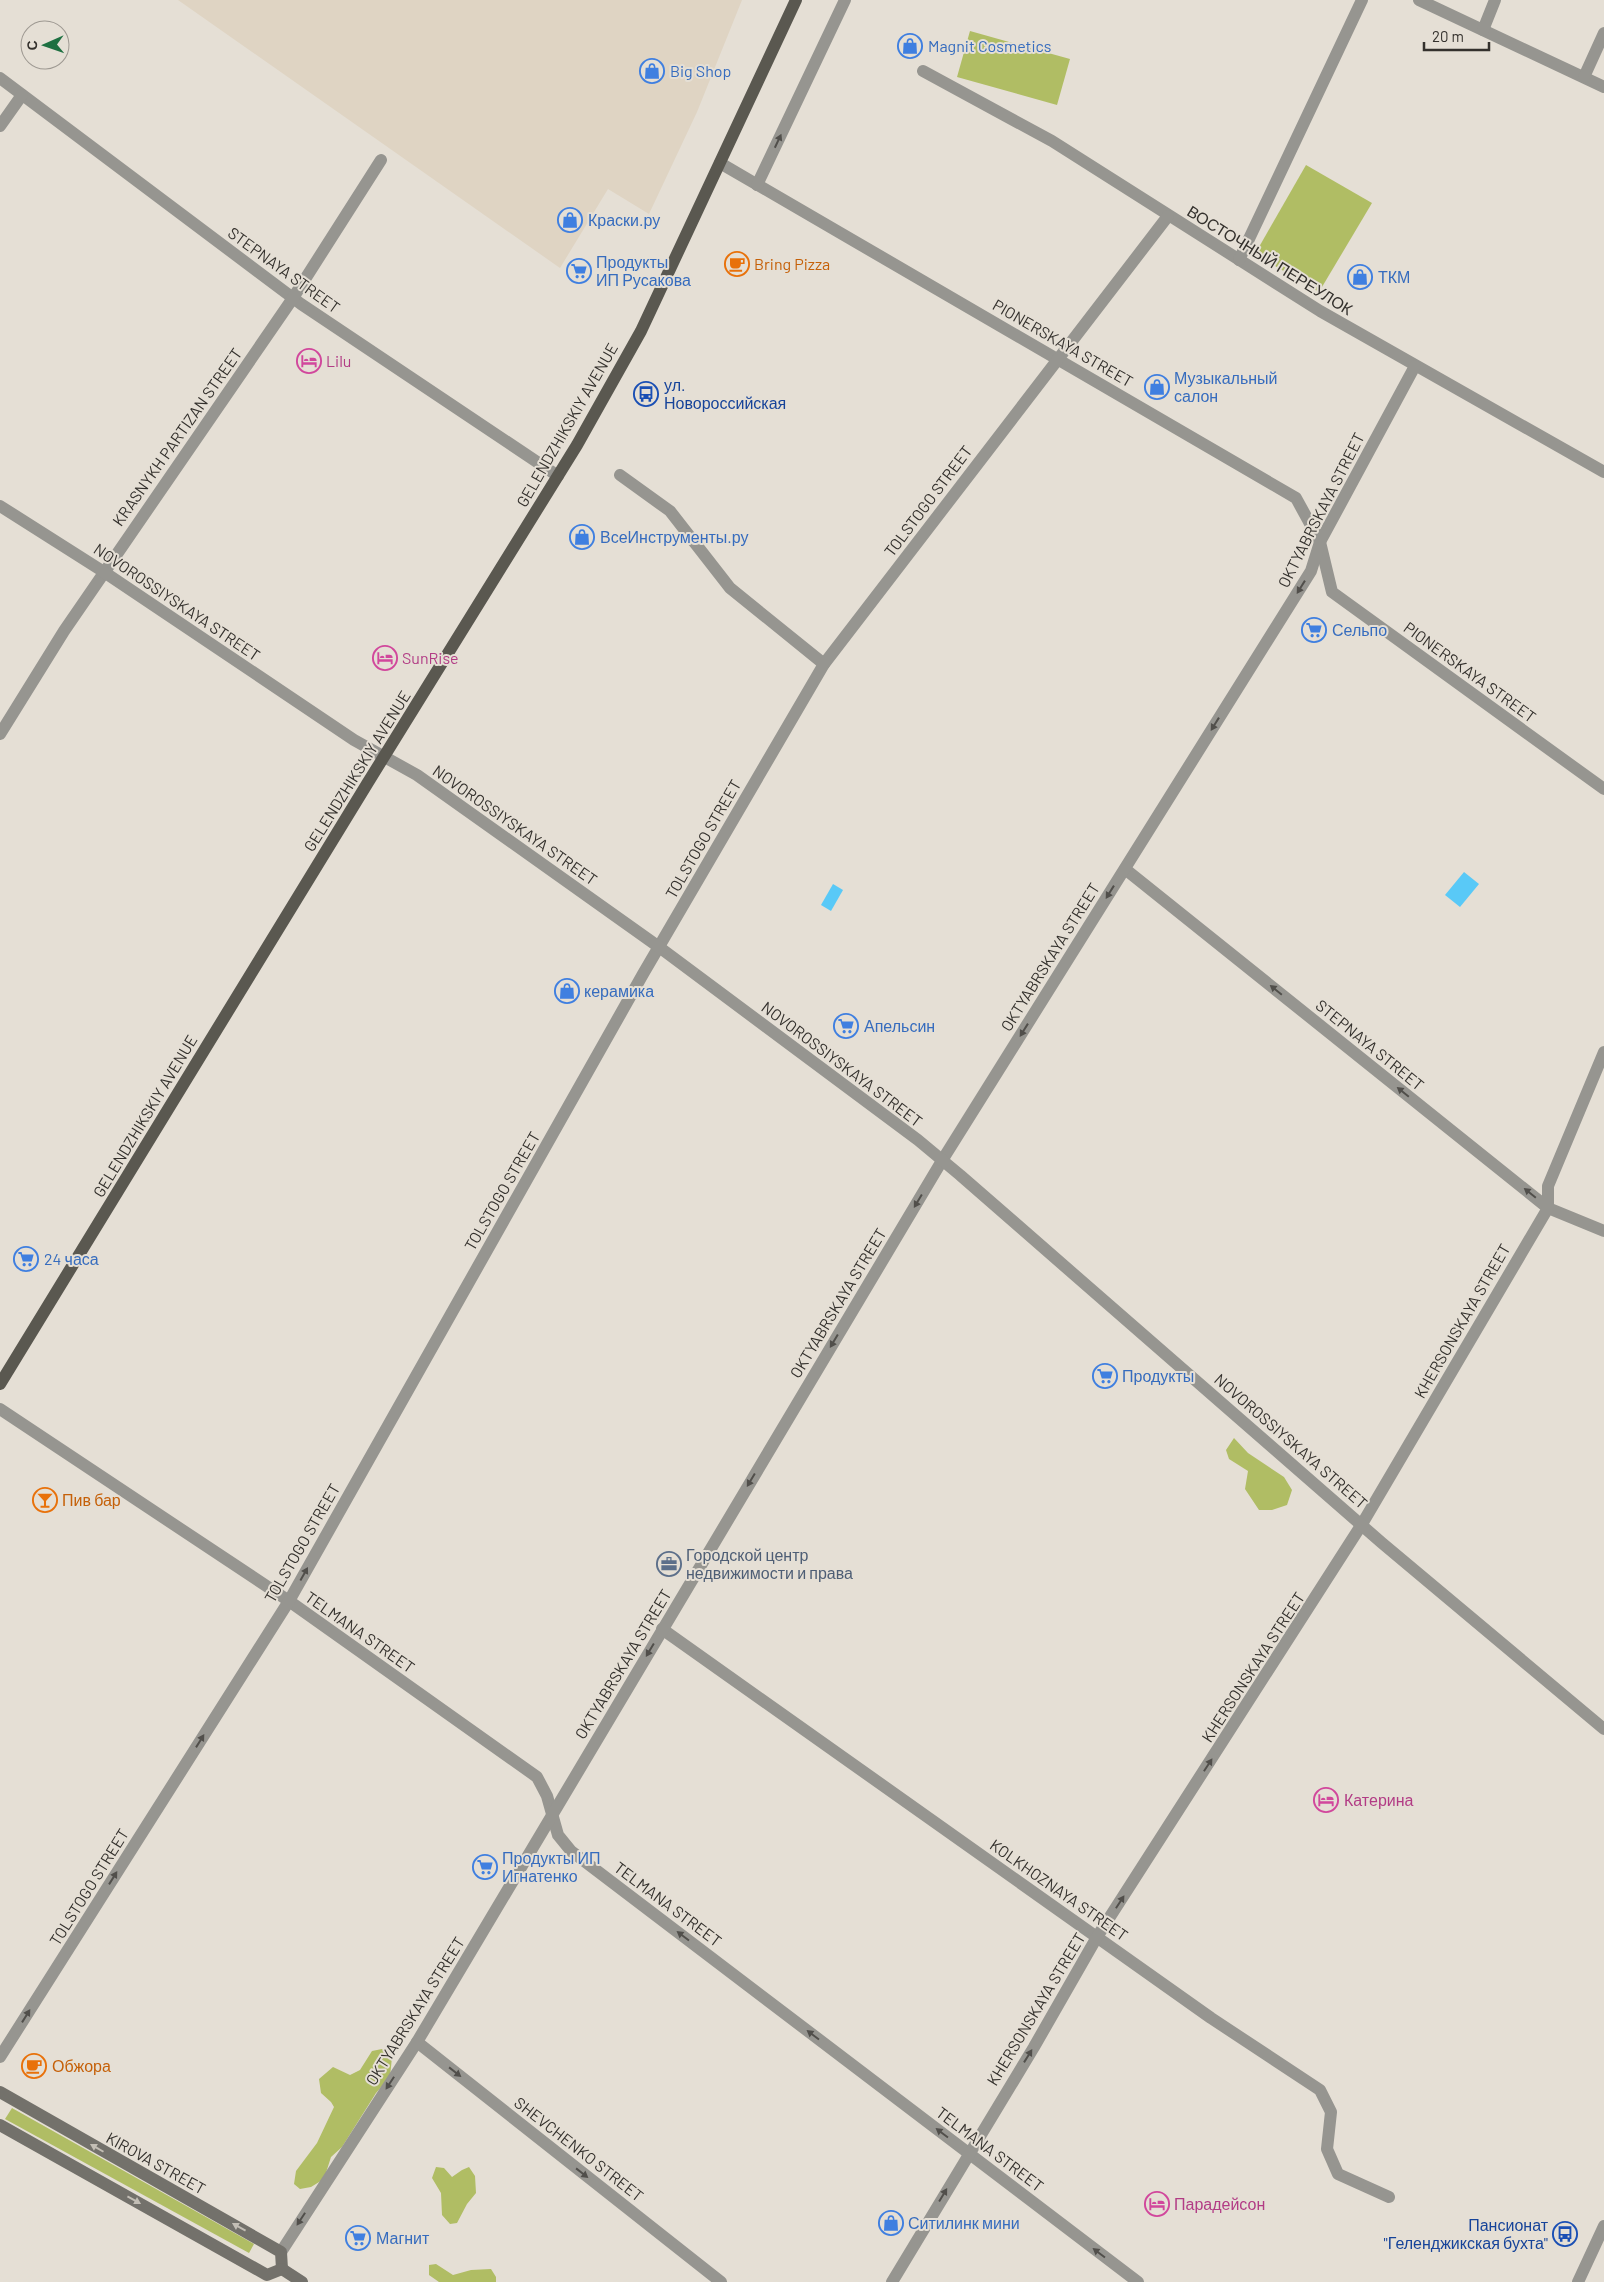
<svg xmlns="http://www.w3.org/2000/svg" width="1604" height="2282" font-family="Barlow,sans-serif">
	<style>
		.built { fill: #dfd4c3 }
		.green { fill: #b0bd64 }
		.water { fill: #59c9f7 }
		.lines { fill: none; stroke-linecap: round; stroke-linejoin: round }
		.minor { stroke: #969590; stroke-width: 12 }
		.tertiary { stroke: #969590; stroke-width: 12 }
		.secondary { stroke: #73716b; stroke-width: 12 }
		.primary { stroke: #5a5850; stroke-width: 12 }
		.oneway { fill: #514f4b }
		.oneway2 { fill: #c3beb5 }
		.labels { text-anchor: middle; stroke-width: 4; stroke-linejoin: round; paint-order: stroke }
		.shop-label { font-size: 16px; fill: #366cbe; stroke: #e5dfd5; text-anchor: start }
		.street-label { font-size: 16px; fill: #34312d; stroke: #e5dfd5 }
		.food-label { font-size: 16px; fill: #c56008; stroke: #e5dfd5; text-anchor: start }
		.hotel-label { font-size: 16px; fill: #b23c85; stroke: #e5dfd5; text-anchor: start }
		.transit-label { font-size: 16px; fill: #164399; stroke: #e5dfd5; text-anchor: start }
		.service-label { font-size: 16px; fill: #4e5e75; stroke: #e5dfd5; text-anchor: start }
	</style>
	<rect width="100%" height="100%" fill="#e5dfd5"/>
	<polygon class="built" points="178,0 742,0 697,112 649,214 608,189 560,268"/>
	<g class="green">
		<polygon points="970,31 1070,59 1057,105 957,77"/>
		<polygon points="1306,165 1372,203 1319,292 1255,254"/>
		<polygon points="1234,1438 1248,1453 1284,1477 1292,1490 1287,1505 1272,1510 1259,1510 1245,1489 1248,1471 1229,1459 1226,1450"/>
		<polygon points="382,2049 392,2057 390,2077 376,2093 342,2147 331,2157 324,2179 311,2187 300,2189 294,2184 296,2171 317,2143 334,2107 331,2102 321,2093 319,2079 333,2067 350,2075 360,2070 372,2051"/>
		<polygon points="12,2108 254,2244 249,2253 5,2119"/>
		<polygon points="436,2167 444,2168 452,2177 462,2170 469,2167 475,2176 476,2193 467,2204 457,2223 450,2224 442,2215 441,2193 432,2178"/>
		<polygon points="436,2264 453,2275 471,2270 491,2269 496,2277 496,2282 439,2282 429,2275 429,2265"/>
	</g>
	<g class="water">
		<polygon points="1464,872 1479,884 1460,907 1445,895"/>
		<polygon points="833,884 843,890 831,911 821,905"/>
	</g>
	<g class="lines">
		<g class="minor">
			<polyline points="1419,0 1604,87"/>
			<polyline points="1483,30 1495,0"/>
			<polyline points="923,71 1052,141 1320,311 1604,472"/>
			<polyline points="1584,77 1604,33"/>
			<polyline points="0,78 301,304 558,476"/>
			<polyline points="0,126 22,95"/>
			<polyline points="720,163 1296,498 1320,542 1332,592 1604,789"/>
			<polyline points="757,185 845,0"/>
			<polyline points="1239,260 1362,0"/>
			<polyline points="620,475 670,511 730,588 824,664"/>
			<polyline points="0,734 64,631 293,298 381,160"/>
			<polyline points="1125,869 1548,1208 1604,1231"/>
			<polyline points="0,1409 289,1601 537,1777 547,1796 558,1835 571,1851 1138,2282"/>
			<polyline points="662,1629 1211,2018 1320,2090 1331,2112 1327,2149 1338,2174 1389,2197"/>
			<polyline points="417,2042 721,2282"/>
			<polyline points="0,2057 289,1601 643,974 824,664 1168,216"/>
			<polyline points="281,2252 417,2042 943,1159 1311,571 1320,542 1415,366"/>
			<polyline points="892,2282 1034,2047 1097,1937 1362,1524 1548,1208 1548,1186 1604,1052"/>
		</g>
		<g class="tertiary">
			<polyline points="0,506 104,572 354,740 417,775 659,947 918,1140 960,1175 1382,1543 1604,1729"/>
			<polyline points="1578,2282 1604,2226"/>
		</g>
		<g class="secondary">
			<polyline points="0,2092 281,2252 282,2269"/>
			<polyline points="0,2125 267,2275 282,2269"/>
			<polyline points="282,2269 302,2282"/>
		</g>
		<polyline class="primary" points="0,1384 367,784 577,445 641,331 796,0"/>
	</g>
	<defs><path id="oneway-solid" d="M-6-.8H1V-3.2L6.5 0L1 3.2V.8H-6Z" transform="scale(1.25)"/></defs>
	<g class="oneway">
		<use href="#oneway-solid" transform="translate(778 141) rotate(-65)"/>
		<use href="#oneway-solid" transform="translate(1301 587) rotate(122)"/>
		<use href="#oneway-solid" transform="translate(1215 724) rotate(122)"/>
		<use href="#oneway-solid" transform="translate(1110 892) rotate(122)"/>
		<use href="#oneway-solid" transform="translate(1276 990) rotate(-141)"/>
		<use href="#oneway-solid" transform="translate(1024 1030) rotate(122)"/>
		<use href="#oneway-solid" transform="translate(1403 1092) rotate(-141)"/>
		<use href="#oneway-solid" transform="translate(1530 1193) rotate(-141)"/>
		<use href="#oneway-solid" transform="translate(918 1201) rotate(121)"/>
		<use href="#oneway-solid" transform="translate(834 1341) rotate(121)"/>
		<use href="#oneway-solid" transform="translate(751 1480) rotate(121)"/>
		<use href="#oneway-solid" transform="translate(304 1574) rotate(-61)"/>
		<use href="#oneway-solid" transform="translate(650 1650) rotate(121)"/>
		<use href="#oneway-solid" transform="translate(200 1741) rotate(-58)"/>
		<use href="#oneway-solid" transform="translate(1208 1765) rotate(-57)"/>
		<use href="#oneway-solid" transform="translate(113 1878) rotate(-58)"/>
		<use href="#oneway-solid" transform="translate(1120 1902) rotate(-57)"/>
		<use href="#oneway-solid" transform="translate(683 1936) rotate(-143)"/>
		<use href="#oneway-solid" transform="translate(26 2016) rotate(-58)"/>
		<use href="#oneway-solid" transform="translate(813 2035) rotate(-143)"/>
		<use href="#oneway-solid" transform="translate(1028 2056) rotate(-58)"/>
		<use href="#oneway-solid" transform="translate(455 2072) rotate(38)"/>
		<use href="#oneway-solid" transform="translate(390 2083) rotate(123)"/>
		<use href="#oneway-solid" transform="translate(942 2133) rotate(-143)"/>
		<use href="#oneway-solid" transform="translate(582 2173) rotate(38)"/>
		<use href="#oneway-solid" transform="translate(943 2195) rotate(-59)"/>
		<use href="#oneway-solid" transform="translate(301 2219) rotate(123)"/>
		<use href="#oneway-solid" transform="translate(1099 2253) rotate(-143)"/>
	</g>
	<g class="oneway2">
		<use href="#oneway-solid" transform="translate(97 2148) rotate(-150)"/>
		<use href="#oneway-solid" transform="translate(134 2200) rotate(29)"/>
		<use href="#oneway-solid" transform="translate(239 2227) rotate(-151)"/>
	</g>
	<defs>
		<symbol id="shop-ring" viewBox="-11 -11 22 22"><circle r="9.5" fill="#e5dfd5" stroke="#3f7fe0" stroke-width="1.5"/><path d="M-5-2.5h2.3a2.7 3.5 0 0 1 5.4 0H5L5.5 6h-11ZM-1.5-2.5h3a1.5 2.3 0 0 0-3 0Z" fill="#3f7fe0"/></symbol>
		<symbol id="cafe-ring" viewBox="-11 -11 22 22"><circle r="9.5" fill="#e5dfd5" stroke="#e8710a" stroke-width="1.5"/><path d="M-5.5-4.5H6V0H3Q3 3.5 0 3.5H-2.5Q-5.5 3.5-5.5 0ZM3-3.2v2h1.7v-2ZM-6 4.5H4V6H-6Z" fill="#e8710a"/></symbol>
		<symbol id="supermarket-ring" viewBox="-11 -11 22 22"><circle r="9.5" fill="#e5dfd5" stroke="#3f7fe0" stroke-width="1.5"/><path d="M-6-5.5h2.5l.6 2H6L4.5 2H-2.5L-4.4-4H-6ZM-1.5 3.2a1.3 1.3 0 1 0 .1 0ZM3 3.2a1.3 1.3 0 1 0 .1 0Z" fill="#3f7fe0"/></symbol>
		<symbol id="hotel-ring" viewBox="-11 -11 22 22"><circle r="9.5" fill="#e5dfd5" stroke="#d1479c" stroke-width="1.5"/><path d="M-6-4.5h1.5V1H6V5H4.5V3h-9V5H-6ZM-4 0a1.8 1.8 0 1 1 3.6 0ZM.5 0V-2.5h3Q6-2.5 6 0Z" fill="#d1479c"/></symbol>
		<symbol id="bus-ring" viewBox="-11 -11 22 22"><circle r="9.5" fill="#e5dfd5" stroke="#1a4fb4" stroke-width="1.5"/><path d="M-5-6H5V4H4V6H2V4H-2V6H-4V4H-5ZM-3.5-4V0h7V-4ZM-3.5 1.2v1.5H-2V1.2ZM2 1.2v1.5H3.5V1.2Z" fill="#1a4fb4"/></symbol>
		<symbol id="bar-ring" viewBox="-11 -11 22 22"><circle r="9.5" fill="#e5dfd5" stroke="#e8710a" stroke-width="1.5"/><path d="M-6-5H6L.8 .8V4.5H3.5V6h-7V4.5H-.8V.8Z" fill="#e8710a"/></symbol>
		<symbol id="office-ring" viewBox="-11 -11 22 22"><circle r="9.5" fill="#e5dfd5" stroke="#5c6f8a" stroke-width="1.5"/><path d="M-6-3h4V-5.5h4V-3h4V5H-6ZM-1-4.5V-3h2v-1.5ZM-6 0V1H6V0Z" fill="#5c6f8a"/></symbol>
	</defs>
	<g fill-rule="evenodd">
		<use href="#shop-ring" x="896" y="32" width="28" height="28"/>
		<use href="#shop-ring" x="638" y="57" width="28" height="28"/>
		<use href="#shop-ring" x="556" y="206" width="28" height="28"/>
		<use href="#cafe-ring" x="723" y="250" width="28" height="28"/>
		<use href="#supermarket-ring" x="565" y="257" width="28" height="28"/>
		<use href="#shop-ring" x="1346" y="263" width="28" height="28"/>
		<use href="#hotel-ring" x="295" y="347" width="28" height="28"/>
		<use href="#shop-ring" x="1143" y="373" width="28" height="28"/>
		<use href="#bus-ring" x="632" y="380" width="28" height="28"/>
		<use href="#shop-ring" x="568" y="523" width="28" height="28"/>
		<use href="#supermarket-ring" x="1300" y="616" width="28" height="28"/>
		<use href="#hotel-ring" x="371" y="644" width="28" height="28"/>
		<use href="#shop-ring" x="553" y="977" width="28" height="28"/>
		<use href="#supermarket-ring" x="832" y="1012" width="28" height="28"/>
		<use href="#supermarket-ring" x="12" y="1245" width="28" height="28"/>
		<use href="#supermarket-ring" x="1091" y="1362" width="28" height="28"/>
		<use href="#bar-ring" x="31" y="1486" width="28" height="28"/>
		<use href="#office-ring" x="655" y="1550" width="28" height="28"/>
		<use href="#hotel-ring" x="1312" y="1786" width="28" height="28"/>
		<use href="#supermarket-ring" x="471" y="1853" width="28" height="28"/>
		<use href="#cafe-ring" x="20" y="2052" width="28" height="28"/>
		<use href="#hotel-ring" x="1143" y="2190" width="28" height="28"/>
		<use href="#shop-ring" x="877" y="2209" width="28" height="28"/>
		<use href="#bus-ring" x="1551" y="2220" width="28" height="28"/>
		<use href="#supermarket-ring" x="344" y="2224" width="28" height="28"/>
	</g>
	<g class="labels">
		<g class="shop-label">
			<text x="928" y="52">Magnit Cosmetics</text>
			<text x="670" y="77">Big Shop</text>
			<text x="588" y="226">Краски.ру</text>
			<text x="596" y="268">Продукты<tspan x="596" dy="18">ИП Русакова</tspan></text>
			<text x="1378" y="283">ТКМ</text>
			<text x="1174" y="384">Музыкальный<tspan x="1174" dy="18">салон</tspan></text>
			<text x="600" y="543">ВсеИнструменты.ру</text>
			<text x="1332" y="636">Сельпо</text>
			<text x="584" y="997">керамика</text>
			<text x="864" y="1032">Апельсин</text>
			<text x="44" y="1265">24 часа</text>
			<text x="1122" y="1382">Продукты</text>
			<text x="502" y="1864">Продукты ИП<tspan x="502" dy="18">Игнатенко</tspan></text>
			<text x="908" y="2229">Ситилинк мини</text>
			<text x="376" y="2244">Магнит</text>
		</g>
		<g class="street-label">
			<text transform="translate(1270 260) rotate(32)" y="6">ВОСТОЧНЫЙ ПЕРЕУЛОК</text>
			<text transform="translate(284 270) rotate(36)" y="6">STEPNAYA STREET</text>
			<text transform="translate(1063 343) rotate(30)" y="6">PIONERSKAYA STREET</text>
			<text transform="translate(567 425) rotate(-60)" y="6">GELENDZHIKSKIY AVENUE</text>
			<text transform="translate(177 437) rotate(-55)" y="6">KRASNYKH PARTIZAN STREET</text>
			<text transform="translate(928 501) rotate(-53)" y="6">TOLSTOGO STREET</text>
			<text transform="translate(1321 510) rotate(-63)" y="6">OKTYABRSKAYA STREET</text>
			<text transform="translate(177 602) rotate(34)" y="6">NOVOROSSIYSKAYA STREET</text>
			<text transform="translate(1470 672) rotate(36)" y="6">PIONERSKAYA STREET</text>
			<text transform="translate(357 771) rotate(-58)" y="6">GELENDZHIKSKIY AVENUE</text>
			<text transform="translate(515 825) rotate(35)" y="6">NOVOROSSIYSKAYA STREET</text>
			<text transform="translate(703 839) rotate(-60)" y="6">TOLSTOGO STREET</text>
			<text transform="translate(1050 957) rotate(-58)" y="6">OKTYABRSKAYA STREET</text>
			<text transform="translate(1370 1045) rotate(39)" y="6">STEPNAYA STREET</text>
			<text transform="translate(842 1064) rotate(37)" y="6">NOVOROSSIYSKAYA STREET</text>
			<text transform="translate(145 1116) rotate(-59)" y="6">GELENDZHIKSKIY AVENUE</text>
			<text transform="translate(502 1191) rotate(-60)" y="6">TOLSTOGO STREET</text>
			<text transform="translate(838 1303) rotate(-59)" y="6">OKTYABRSKAYA STREET</text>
			<text transform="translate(1462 1321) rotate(-60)" y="6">KHERSONSKAYA STREET</text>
			<text transform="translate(1291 1441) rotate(41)" y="6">NOVOROSSIYSKAYA STREET</text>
			<text transform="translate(302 1543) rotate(-60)" y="6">TOLSTOGO STREET</text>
			<text transform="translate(360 1632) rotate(35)" y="6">TELMANA STREET</text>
			<text transform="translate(623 1664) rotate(-59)" y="6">OKTYABRSKAYA STREET</text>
			<text transform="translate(1253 1667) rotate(-57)" y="6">KHERSONSKAYA STREET</text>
			<text transform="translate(89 1887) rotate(-58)" y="6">TOLSTOGO STREET</text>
			<text transform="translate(1059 1890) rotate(35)" y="6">KOLKHOZNAYA STREET</text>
			<text transform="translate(668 1904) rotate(37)" y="6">TELMANA STREET</text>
			<text transform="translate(1036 2009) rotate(-59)" y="6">KHERSONSKAYA STREET</text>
			<text transform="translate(415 2011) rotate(-58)" y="6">OKTYABRSKAYA STREET</text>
			<text transform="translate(579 2149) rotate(38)" y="6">SHEVCHENKO STREET</text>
			<text transform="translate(990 2149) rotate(37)" y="6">TELMANA STREET</text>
			<text transform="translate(156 2163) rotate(29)" y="6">KIROVA STREET</text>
		</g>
		<g class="food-label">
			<text x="754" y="270">Bring Pizza</text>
			<text x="62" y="1506">Пив бар</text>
			<text x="52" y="2072">Обжора</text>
		</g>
		<g class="hotel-label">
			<text x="326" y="367">Lilu</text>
			<text x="402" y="664">SunRise</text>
			<text x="1344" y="1806">Катерина</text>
			<text x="1174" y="2210">Парадейсон</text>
		</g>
		<g class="transit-label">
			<text x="664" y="391">ул.<tspan x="664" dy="18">Новороссийская</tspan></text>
			<text x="1548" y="2231" text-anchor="end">Пансионат<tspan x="1548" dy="18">"Геленджикская бухта"</tspan></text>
		</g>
		<g class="service-label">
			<text x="686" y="1561">Городской центр<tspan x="686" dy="18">недвижимости и права</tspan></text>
		</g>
	</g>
	<g transform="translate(45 45) rotate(268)"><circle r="24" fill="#e5dfd5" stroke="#9e9992"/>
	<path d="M0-4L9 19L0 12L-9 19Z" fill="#1e7041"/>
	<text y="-8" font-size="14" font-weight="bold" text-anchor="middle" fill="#34312d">С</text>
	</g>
	<path d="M1424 42v8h65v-8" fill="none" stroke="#34312d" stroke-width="2.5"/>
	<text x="1432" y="42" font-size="15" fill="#34312d" stroke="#e5dfd5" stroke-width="4" paint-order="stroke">20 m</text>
</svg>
